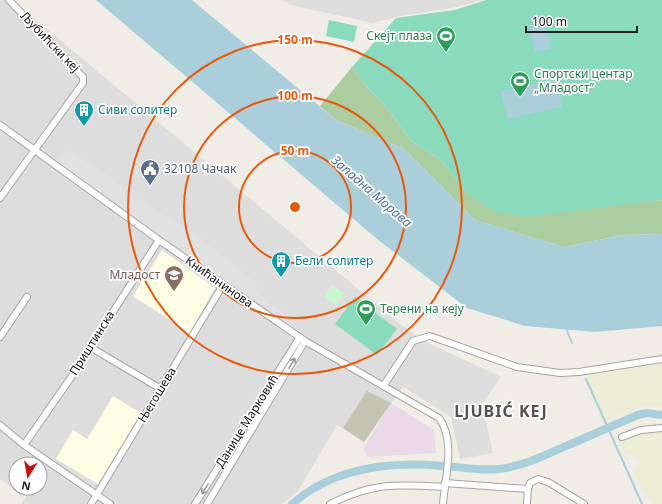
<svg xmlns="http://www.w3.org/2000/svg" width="662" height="504" font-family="'Noto Sans',sans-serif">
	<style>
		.residential { fill: #dedddd; fill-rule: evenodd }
		.industrial { fill: #e9dae5 }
		.education { fill: #fcfde3 }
		.construction { fill: #c4c4b3 }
		.farmland { fill: #ebedd4 }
		.forest { fill: #abcd9f }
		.park { fill: #c8f7cd }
		.pitch { fill: #8adabe }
		.parking { fill: #e0e0e0 }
		.water { fill: #abcedb }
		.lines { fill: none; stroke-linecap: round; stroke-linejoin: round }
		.stream { stroke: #abcedb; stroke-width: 2 }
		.canal { stroke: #abcedb; stroke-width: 8 }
		.minor-casing { stroke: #a4a4a4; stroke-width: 8 }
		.minor { stroke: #fff; stroke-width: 6 }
		.oneway { stroke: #9b9b9b }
		.ring { fill: none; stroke: #e8590c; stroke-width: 2 }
		.labels { text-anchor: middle; stroke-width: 3.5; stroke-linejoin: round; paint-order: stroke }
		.leisure-label { font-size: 12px; fill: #27864d; stroke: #fff; text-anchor: start }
		.street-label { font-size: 12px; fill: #202020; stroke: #fff }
		.culture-label { font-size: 12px; fill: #0d838f; stroke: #fff; text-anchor: start }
		.service-label { font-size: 12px; fill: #4e5e75; stroke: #fff; text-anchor: start }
		.education-label { font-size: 12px; fill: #785e54; stroke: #fff; text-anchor: end }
		.water-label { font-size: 13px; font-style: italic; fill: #4f76a3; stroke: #fff }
		.district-label { font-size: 16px; font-weight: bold; letter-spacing: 1px; fill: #535353; stroke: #fff }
		.centre { fill: #e8590c; stroke: #fff; stroke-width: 2 }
		.ring-label { font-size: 12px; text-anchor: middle; font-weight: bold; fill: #e8590c; stroke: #fff; stroke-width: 3.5; stroke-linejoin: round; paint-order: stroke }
	</style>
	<rect width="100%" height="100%" fill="#f0ede7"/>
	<g class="residential">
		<path d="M0,0h12l388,324 26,18 75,35 -19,27 11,49 -33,6 -9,-42 -48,-30 -39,55 -27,-17 -39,66 -16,13h-260l4,-8 -26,-17zM16,464h24v24h-24z"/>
		<polygon points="282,0 483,0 457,7 396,17 372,23 291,5"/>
	</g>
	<polygon class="industrial" points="391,403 434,430 436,453 367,457 363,449"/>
	<g class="education">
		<polygon points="162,250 215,288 190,333 133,296"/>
		<polygon points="113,396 141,413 98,484 56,459 73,430 87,439"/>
	</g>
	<polygon class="construction" points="367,391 391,403 364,442 343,428"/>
	<g class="farmland">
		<polygon points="662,364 662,407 653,405 639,407 604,422 586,379 588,375"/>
		<polygon points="644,423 662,423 662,504 652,504 632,471 640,462 633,453 624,455 615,436"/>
	</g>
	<polygon class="forest" points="352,67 366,86 388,109 411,141 441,160 467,193 613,205 662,200 662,234 623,235 564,247 475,220 404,149 336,120 320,106"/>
	<polygon class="park" points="332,285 344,293 336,305 324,297"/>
	<g class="pitch">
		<polygon points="486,0 662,0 662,200 526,217 493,211 467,193 441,160 411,141 388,109 366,86 352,67 396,18 455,10"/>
		<polygon points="329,20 357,26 354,42 326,36"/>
		<polygon points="355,297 397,329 377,355 335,324"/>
	</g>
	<polygon class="parking" points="66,150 108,175 131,195 195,234 259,285 253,289 271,305 295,320 292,327 205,269 56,163"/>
	<g class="water">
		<polygon points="96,0 192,0 336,120 404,149 475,220 564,247 623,235 662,234 662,326 595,332 525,326 467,308 377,239"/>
		<polygon points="545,22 551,48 535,52 529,25"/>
		<polygon points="556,80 562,107 507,119 501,91"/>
	</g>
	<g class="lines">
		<g class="stream">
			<polyline points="566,328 572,343"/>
			<polyline points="586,379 642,504"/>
		</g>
		<path class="canal" d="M292,504c42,-37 97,-43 151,-38 20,1 42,6 63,2 21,-4 40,-13 60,-22 24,-10 48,-21 72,-31l9,-2 15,2"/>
		<defs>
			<g id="minor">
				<path d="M0,125l159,115 146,101 134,77c17,23 6,59 4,86"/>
				<polyline points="0,198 83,83 83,77 9,0"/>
				<polyline points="0,337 27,297"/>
				<polyline points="90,347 161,389"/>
				<polyline points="384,385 413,341 430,336 517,367 560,373 579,372 662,359"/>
				<polyline points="0,425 24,445 110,504"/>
				<polyline points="622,437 641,430 662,428"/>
				<polyline points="24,445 72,376 159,240"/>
				<polyline points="445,483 528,489 530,483 538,479 548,482 584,504"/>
				<polyline points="91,504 223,285"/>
				<polyline points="195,504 300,337"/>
				<polyline points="207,504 305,341"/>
				<path d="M330,504c44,-22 67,-20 115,-17"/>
				<polyline points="527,504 528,489"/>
			</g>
		</defs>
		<use href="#minor" class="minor-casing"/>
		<use href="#minor" class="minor"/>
	</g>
	<defs><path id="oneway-shaft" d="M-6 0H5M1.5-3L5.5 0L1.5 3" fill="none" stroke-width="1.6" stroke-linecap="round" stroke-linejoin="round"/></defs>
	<g class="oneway">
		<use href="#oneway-shaft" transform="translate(292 363) rotate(-59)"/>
		<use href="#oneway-shaft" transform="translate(205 489) rotate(122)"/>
	</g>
	<g class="ring">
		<circle cx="295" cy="207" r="56"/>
		<circle cx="295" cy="207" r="111"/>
		<circle cx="295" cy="207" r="167"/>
	</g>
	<defs>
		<symbol id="stadium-pin" viewBox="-11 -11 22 30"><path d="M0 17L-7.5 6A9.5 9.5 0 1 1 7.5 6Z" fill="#2e9e5b" stroke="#fff"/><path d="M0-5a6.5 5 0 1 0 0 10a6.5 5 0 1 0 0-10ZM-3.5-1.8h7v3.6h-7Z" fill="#fff"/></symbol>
		<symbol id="building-pin" viewBox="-11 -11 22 30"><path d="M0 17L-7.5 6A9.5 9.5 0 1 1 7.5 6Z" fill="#0f9aa8" stroke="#fff"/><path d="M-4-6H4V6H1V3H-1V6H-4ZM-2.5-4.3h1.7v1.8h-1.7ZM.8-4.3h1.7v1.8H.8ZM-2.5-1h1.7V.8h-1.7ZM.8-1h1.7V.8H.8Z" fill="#fff"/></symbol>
		<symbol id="civic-pin" viewBox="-11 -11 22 30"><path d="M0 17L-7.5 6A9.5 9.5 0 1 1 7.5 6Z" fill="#5c6f8a" stroke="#fff"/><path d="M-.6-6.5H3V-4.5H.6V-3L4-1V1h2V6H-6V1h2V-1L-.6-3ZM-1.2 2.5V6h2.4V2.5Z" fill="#fff"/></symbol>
		<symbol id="school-pin" viewBox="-11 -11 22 30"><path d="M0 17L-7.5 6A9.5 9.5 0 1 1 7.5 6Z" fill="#8d6e63" stroke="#fff"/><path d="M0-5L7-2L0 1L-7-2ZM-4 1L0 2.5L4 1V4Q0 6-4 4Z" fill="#fff"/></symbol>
	</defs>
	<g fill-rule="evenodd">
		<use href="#stadium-pin" x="435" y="25" width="22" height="30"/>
		<use href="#stadium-pin" x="509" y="70" width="22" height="30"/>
		<use href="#building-pin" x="73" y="99" width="22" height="30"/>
		<use href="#civic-pin" x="139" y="158" width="22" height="30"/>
		<use href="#building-pin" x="270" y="250" width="22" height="30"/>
		<use href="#school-pin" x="163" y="264" width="22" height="30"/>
		<use href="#stadium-pin" x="355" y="298" width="22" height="30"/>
	</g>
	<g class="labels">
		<g class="leisure-label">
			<text x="432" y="40" text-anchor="end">Скејт плаза</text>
			<text x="534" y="78">Спортски центар<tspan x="534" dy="14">„Младост”</tspan></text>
			<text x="380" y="313">Терени на кеју</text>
		</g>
		<g class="street-label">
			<text transform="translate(50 42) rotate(46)" y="4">Љубићски кеј</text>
			<text transform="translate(219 282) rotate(35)" y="4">Книћанинова</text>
			<text transform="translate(92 343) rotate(-58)" y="4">Приштинска</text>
			<text transform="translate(157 395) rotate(-59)" y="4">Његошева</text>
			<text transform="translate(247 421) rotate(-58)" y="4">Данице Марковић</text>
		</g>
		<g class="culture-label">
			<text x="98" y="114">Сиви солитер</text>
			<text x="295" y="265">Бели солитер</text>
		</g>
		<g class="service-label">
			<text x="164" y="173">32108 Чачак</text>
		</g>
		<g class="education-label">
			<text x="160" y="279">Младост</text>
		</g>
		<g class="water-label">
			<text transform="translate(372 191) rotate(41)" y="5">Западна Морава</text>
		</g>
		<g class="district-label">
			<text x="501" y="417">LJUBIĆ KEJ</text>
		</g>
	</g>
	<circle cx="295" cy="207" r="6" class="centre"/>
	<g class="ring-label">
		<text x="295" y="44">150 m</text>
		<text x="295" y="100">100 m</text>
		<text x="295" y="155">50 m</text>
	</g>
	<g transform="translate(28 476) rotate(191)"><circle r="19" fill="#ffffff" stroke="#a6a6a6"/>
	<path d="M0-3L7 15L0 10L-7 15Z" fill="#c4130c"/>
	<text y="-6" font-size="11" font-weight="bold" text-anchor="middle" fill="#202020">N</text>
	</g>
	<path d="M526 26v6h111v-6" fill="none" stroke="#202020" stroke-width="2"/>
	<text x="532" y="26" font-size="12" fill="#202020" stroke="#ffffff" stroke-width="3" paint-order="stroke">100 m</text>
</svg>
